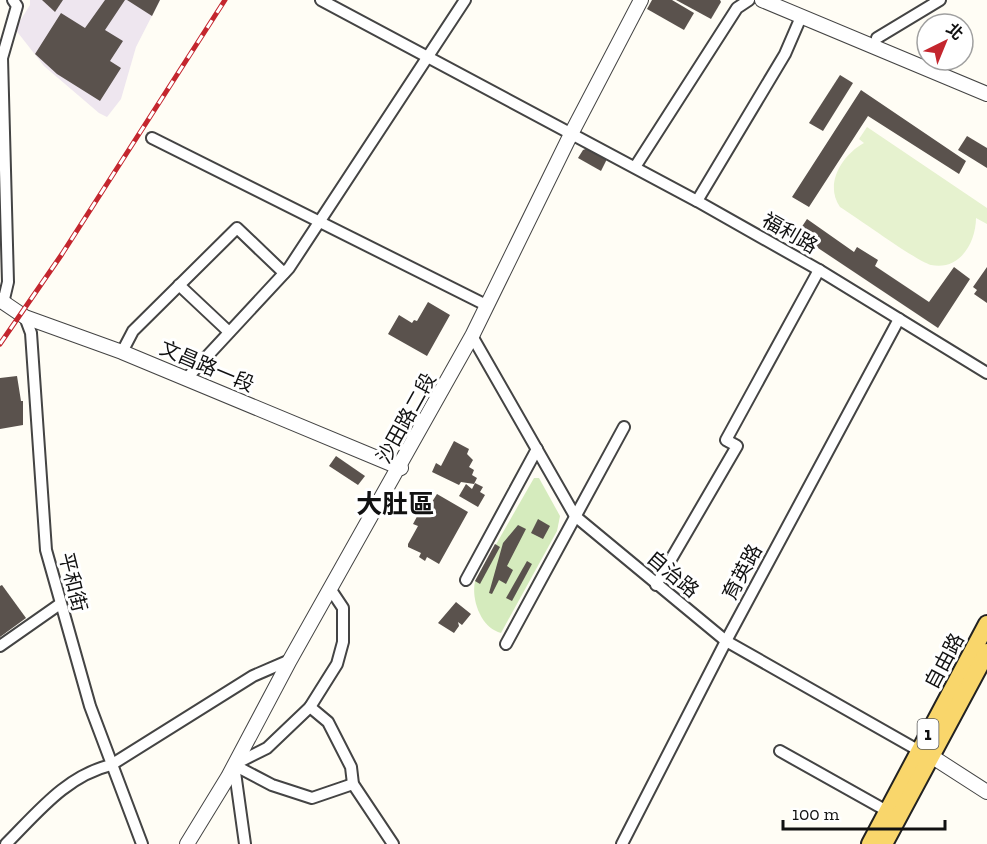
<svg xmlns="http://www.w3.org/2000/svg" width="987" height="844" font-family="'Zilla Slab','Noto Sans TC',serif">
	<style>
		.industrial { fill: #eee6ef }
		.green { fill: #d5ebbd }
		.pitch { fill: #e6f2cf }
		.building { fill: #5a524d }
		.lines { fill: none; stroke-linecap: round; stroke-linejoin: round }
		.minor-casing { stroke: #444; stroke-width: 14 }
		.tertiary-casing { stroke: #444; stroke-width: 16 }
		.primary-casing { stroke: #222; stroke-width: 20 }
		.minor { stroke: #fff; stroke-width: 10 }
		.tertiary { stroke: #fff; stroke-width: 14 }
		.primary { stroke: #f9d66b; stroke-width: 16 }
		.rail-casing { stroke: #c4262e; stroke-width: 5 }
		.rail { stroke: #fff; stroke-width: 3; stroke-dasharray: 9; stroke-linecap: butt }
		.labels { text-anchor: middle; stroke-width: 6; stroke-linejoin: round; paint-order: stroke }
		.shield { fill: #fff; stroke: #585858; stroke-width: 1.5 }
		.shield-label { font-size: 18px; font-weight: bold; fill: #111 }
		.street-label { font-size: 20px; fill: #111; stroke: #fff }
		.district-label { font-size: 26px; font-weight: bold; fill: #111; stroke: #fff }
	</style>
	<rect width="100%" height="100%" fill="#fffdf5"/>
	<polygon class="industrial" points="30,0 160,0 136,47 121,99 107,117 99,113 44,66 15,29 30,5"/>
	<path class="green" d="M534,478h5l21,38 -3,15 -56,102c-20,-5 -30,-33 -26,-52z"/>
	<path class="pitch" d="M867,127l120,81v16l-11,-6c0,23 -15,53 -45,47 -15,-4 -73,-47 -91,-58 -16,-23 2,-52 24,-64l-5,-4z"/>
	<g class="building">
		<polygon points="42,0 63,0 55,12"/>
		<polygon points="105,0 125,0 105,30 123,41 110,61 121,68 100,101 57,74 35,54 61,13 85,28"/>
		<polygon points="127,0 160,0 152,16"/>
		<polygon points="652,0 672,0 694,13 684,30 647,9"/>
		<polygon points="676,0 720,0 721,2 711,19"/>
		<polygon points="840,75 853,83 823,131 809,123"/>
		<polygon points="861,90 966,161 959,174 868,116 809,207 792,197"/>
		<polygon points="967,136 987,148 987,168 958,150"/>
		<polygon points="588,148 607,159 601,171 578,158 583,150"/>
		<polygon points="807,219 854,252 857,247 878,260 875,266 929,302 954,267 970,279 938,328 797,234"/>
		<polygon points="987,267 987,303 974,294 977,290 973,287"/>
		<polygon points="428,302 450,315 427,356 388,334 399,315 412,323 414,320 417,321"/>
		<polygon points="17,376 21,401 23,401 23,425 0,429 0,378"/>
		<polygon points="454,441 469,449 467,454 473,460 469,467 474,470 472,475 477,478 474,484 461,482 459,485 432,472 436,463 441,466"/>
		<polygon points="336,456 365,476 358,485 329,466"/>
		<polygon points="475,483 483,487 480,492 485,495 478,507 459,496 466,484 472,489"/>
		<polygon points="437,494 468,512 439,564 427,557 425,561 419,557 421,553 408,547 408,544 418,526 413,524 420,511 425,513"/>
		<polygon points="538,519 550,526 543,539 531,533"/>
		<polygon points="518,525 526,529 507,566 513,570 506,584 499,580 492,594 489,593 503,543"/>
		<polygon points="495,544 500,547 480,584 475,581"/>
		<polygon points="527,561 532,564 512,601 506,598"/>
		<polygon points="2,585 26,618 0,637 0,586"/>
		<polygon points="456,602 471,614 462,625 458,622 459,626 454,633 438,623"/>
	</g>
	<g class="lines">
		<defs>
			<g id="minor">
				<polyline points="321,0 697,201 819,270 987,373"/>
				<polyline points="877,38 940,0"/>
				<polyline points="152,138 486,305"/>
				<polyline points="635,167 737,8 749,0"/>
				<polyline points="697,201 785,54 801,17"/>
				<polyline points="179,285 229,332"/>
				<polyline points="3,303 8,282 2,58 17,6 13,0"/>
				<polyline points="25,317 31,333 46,550 90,706 142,844"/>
				<polyline points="472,336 575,516 726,641 923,753"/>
				<polyline points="122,352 133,331 237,228 284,273"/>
				<polyline points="186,379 289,268 465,0"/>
				<polyline points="466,580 537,449"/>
				<polyline points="656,585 737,446 726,440 819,270"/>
				<polyline points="506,644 624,427"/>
				<polyline points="0,646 60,604"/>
				<polyline points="310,707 328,722 351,767 353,784 393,844"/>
				<polyline points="780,751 887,811"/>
				<polyline points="235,764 267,748 310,707 337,664 343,642 343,608 331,590"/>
				<polyline points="234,765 272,785 312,798 353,784"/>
				<polyline points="234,765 245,844"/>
				<path d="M6,844c32,-32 60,-68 105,-79l142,-89 37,-16"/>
				<polyline points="622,844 726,641 899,319"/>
			</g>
			<g id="tertiary">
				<polyline points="762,0 987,94"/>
				<polyline points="0,300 25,317 122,352 401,468"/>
				<polyline points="931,756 987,792"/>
				<polyline points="187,844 228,777 290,660 472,336 571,134 641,0"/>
			</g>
			<g id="primary">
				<polyline points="870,844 987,624"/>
				<polyline points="884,844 987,652"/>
			</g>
		</defs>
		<use href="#minor" class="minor-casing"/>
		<use href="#tertiary" class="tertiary-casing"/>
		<use href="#primary" class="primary-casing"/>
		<use href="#minor" class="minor"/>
		<use href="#tertiary" class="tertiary"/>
		<use href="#primary" class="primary"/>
		<defs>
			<polyline id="rail" points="0,344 62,254 225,0"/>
		</defs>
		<use href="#rail" class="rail-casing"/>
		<use href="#rail" class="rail"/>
	</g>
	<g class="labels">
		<rect class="shield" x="917.5" y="719" width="21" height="30" rx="4.5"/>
		<g class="shield-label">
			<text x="928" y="740">1</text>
		</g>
		<g class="street-label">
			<text transform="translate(790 233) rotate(30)" y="7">福利路</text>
			<text transform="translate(207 366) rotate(23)" y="7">文昌路一段</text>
			<text transform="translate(406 418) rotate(-61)" y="7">沙田路二段</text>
			<text transform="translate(742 572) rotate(-62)" y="7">育英路</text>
			<text transform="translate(673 574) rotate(40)" y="7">自治路</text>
			<text transform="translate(73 582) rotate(76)" y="7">平和街</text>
			<text transform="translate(944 661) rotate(-62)" y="7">自由路</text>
		</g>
		<g class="district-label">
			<text x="395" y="513">大肚區</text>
		</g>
	</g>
	<g transform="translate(945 42) rotate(43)"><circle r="28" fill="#ffffff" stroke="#a0a0a0" stroke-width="1.5"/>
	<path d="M0-4.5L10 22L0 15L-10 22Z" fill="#c4262e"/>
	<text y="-9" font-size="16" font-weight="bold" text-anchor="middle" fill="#111111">北</text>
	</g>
	<path d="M783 820v9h162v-9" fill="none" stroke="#111111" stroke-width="3"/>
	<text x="792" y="820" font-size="18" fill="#111111" stroke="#ffffff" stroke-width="4.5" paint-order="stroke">100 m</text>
</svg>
